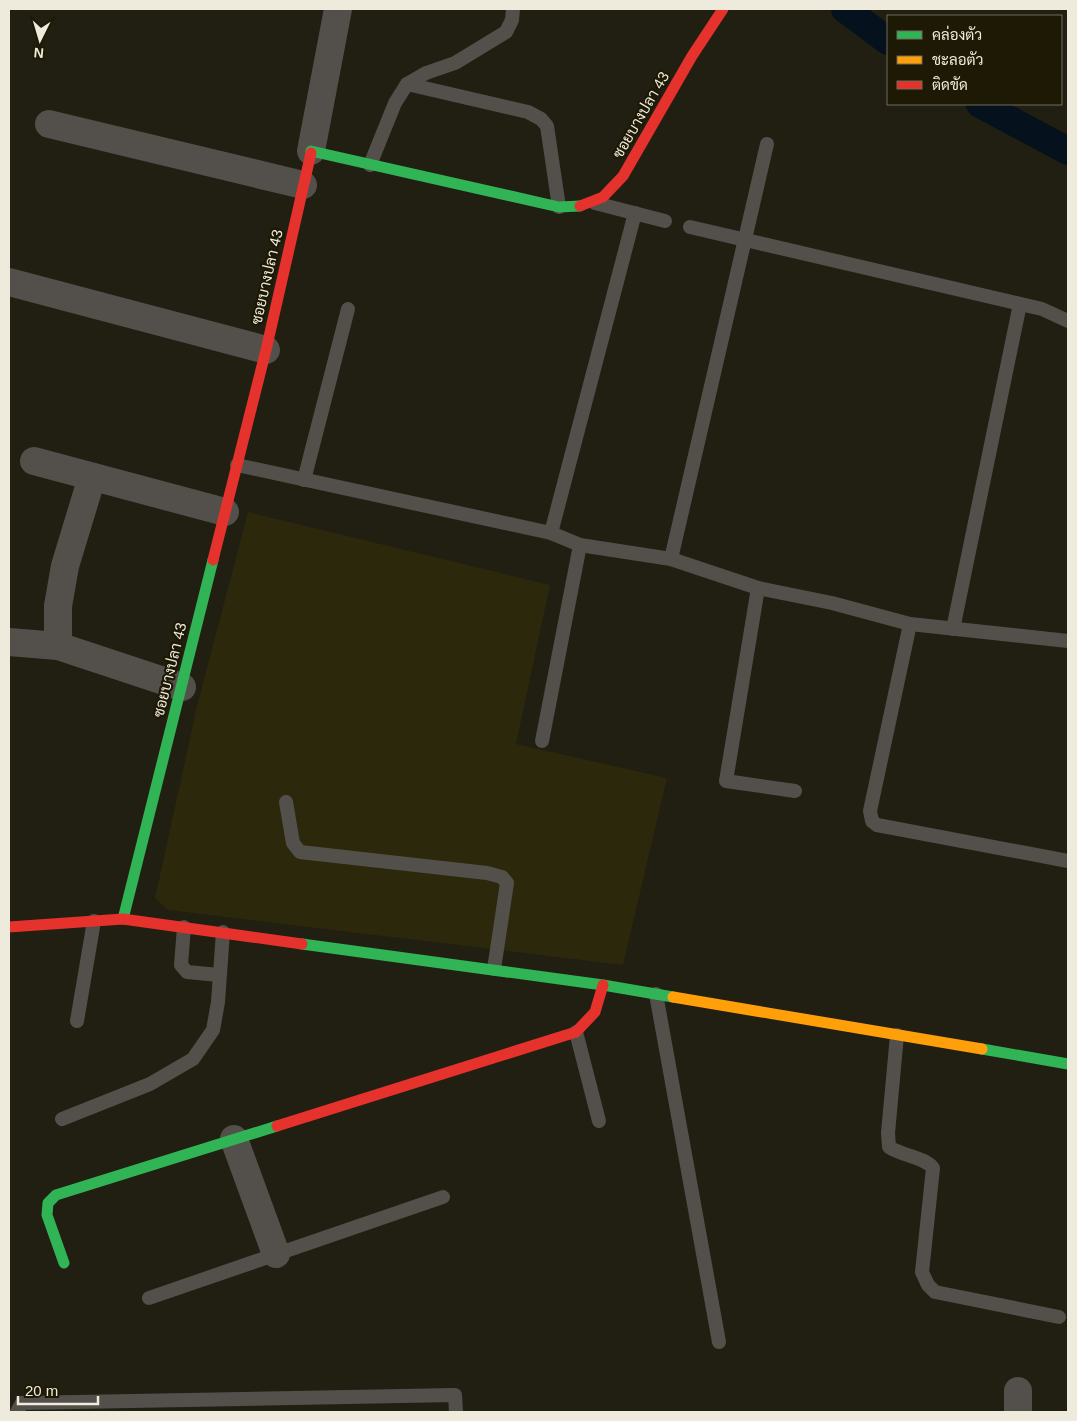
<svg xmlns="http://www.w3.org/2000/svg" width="1077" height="1421" font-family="Arial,Sarabun,sans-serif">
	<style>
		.built { fill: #2c280b }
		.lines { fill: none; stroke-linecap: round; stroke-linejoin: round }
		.canal { stroke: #05111d; stroke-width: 28 }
		.lane { stroke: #53504c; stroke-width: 14 }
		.street { stroke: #53504c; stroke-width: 28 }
		.fast { stroke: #30b455; stroke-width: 11 }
		.slow { stroke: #ff9f0a; stroke-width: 11 }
		.jam { stroke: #e5322d; stroke-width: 11 }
		.labels { text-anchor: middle; stroke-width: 4.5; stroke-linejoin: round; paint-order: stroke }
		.street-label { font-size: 15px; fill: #eeebdd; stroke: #1d1904 }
	</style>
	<rect width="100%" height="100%" fill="#211e12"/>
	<polygon class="built" points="248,512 550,585 516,744 667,778 623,965 168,910 155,898 197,706"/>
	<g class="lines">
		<g class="canal">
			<polyline points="845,9 888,41"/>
			<polyline points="980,104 1068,151"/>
		</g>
		<g class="lane">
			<polyline points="407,84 528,112 541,119 547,126 559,207"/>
			<polyline points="370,165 395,103 407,84 426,73 455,63 506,32 512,20 513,9"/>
			<polyline points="595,203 665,221"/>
			<polyline points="690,227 1042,309 1068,321"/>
			<polyline points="237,465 551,533 580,545 671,559 758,588 832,603 910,624 1068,641"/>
			<polyline points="304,480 348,309"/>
			<polyline points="551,533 635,213"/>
			<polyline points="671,559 767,144"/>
			<polyline points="758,588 726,781 795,791"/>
			<polyline points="910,624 870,811 872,821 877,825 1068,861"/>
			<polyline points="953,629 1020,304"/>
			<polyline points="542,741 580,545"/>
			<polyline points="286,802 293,843 300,852 487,873 502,877 507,883 494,969"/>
			<polyline points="184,927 181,965 187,972 219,975"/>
			<polyline points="656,994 719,1342"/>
			<polyline points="77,1021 94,921"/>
			<polyline points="576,1032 599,1121"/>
			<path d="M897,1035l-9,98 1,14c13,9 36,10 44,21l-11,104 6,13 7,7 124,25"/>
			<polyline points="62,1119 150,1084 193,1059 213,1030 218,1002 223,932"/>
			<polyline points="149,1298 443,1197"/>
			<polyline points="17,1412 22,1403 455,1395 456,1412"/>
		</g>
		<g class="street">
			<polyline points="49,124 303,185"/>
			<polyline points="311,151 338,9"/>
			<polyline points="9,282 266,350"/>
			<polyline points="34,461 225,512"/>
			<polyline points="9,642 58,646 182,687"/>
			<polyline points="58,646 58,606 65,566 92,477"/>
			<polyline points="234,1139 276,1254"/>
			<polyline points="1018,1412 1018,1391"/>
		</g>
		<g class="fast">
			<polyline points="311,153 311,151 559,207 580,206"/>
			<polyline points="123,919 213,560"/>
			<polyline points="302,944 603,985 673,997"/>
			<polyline points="982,1049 1068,1064"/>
			<polyline points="64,1263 47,1215 48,1203 56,1195 277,1126"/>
		</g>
		<polyline class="slow" points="673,997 982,1049"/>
		<g class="jam">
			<polyline points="580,206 603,197 623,176 692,56 723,9"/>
			<polyline points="213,560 266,350 311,153"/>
			<polyline points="9,927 123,919 302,944"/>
			<polyline points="277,1126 576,1032 595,1012 603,985"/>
		</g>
	</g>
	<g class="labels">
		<g class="street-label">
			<text transform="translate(641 115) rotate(-60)" y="5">ซอยบางปลา 43</text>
			<text transform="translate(267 277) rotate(-77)" y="5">ซอยบางปลา 43</text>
			<text transform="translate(170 670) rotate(-76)" y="5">ซอยบางปลา 43</text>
		</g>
	</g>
	<rect width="1077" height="1421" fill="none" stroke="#eeebdd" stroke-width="20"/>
	<rect x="887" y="15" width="175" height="90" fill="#1d1904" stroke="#716d5b"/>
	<rect x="897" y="31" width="25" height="8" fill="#30b455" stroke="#716d5b"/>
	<text x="932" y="40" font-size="15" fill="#eeebdd">คล่องตัว</text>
	<rect x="897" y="56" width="25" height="8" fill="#ff9f0a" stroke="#716d5b"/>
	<text x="932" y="65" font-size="15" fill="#eeebdd">ชะลอตัว</text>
	<rect x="897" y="81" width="25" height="8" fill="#e5322d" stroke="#716d5b"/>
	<text x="932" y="90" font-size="15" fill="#eeebdd">ติดขัด</text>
	<g transform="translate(40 40) rotate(185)" stroke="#1d1904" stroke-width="4" paint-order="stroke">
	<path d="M0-4L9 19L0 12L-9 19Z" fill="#eeebdd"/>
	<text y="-8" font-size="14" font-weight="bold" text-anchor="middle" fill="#eeebdd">N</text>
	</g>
	<path d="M18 1396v8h80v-8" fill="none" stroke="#eeebdd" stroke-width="2.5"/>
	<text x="25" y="1396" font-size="15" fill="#eeebdd" stroke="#1d1904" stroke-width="4" paint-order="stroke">20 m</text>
</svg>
